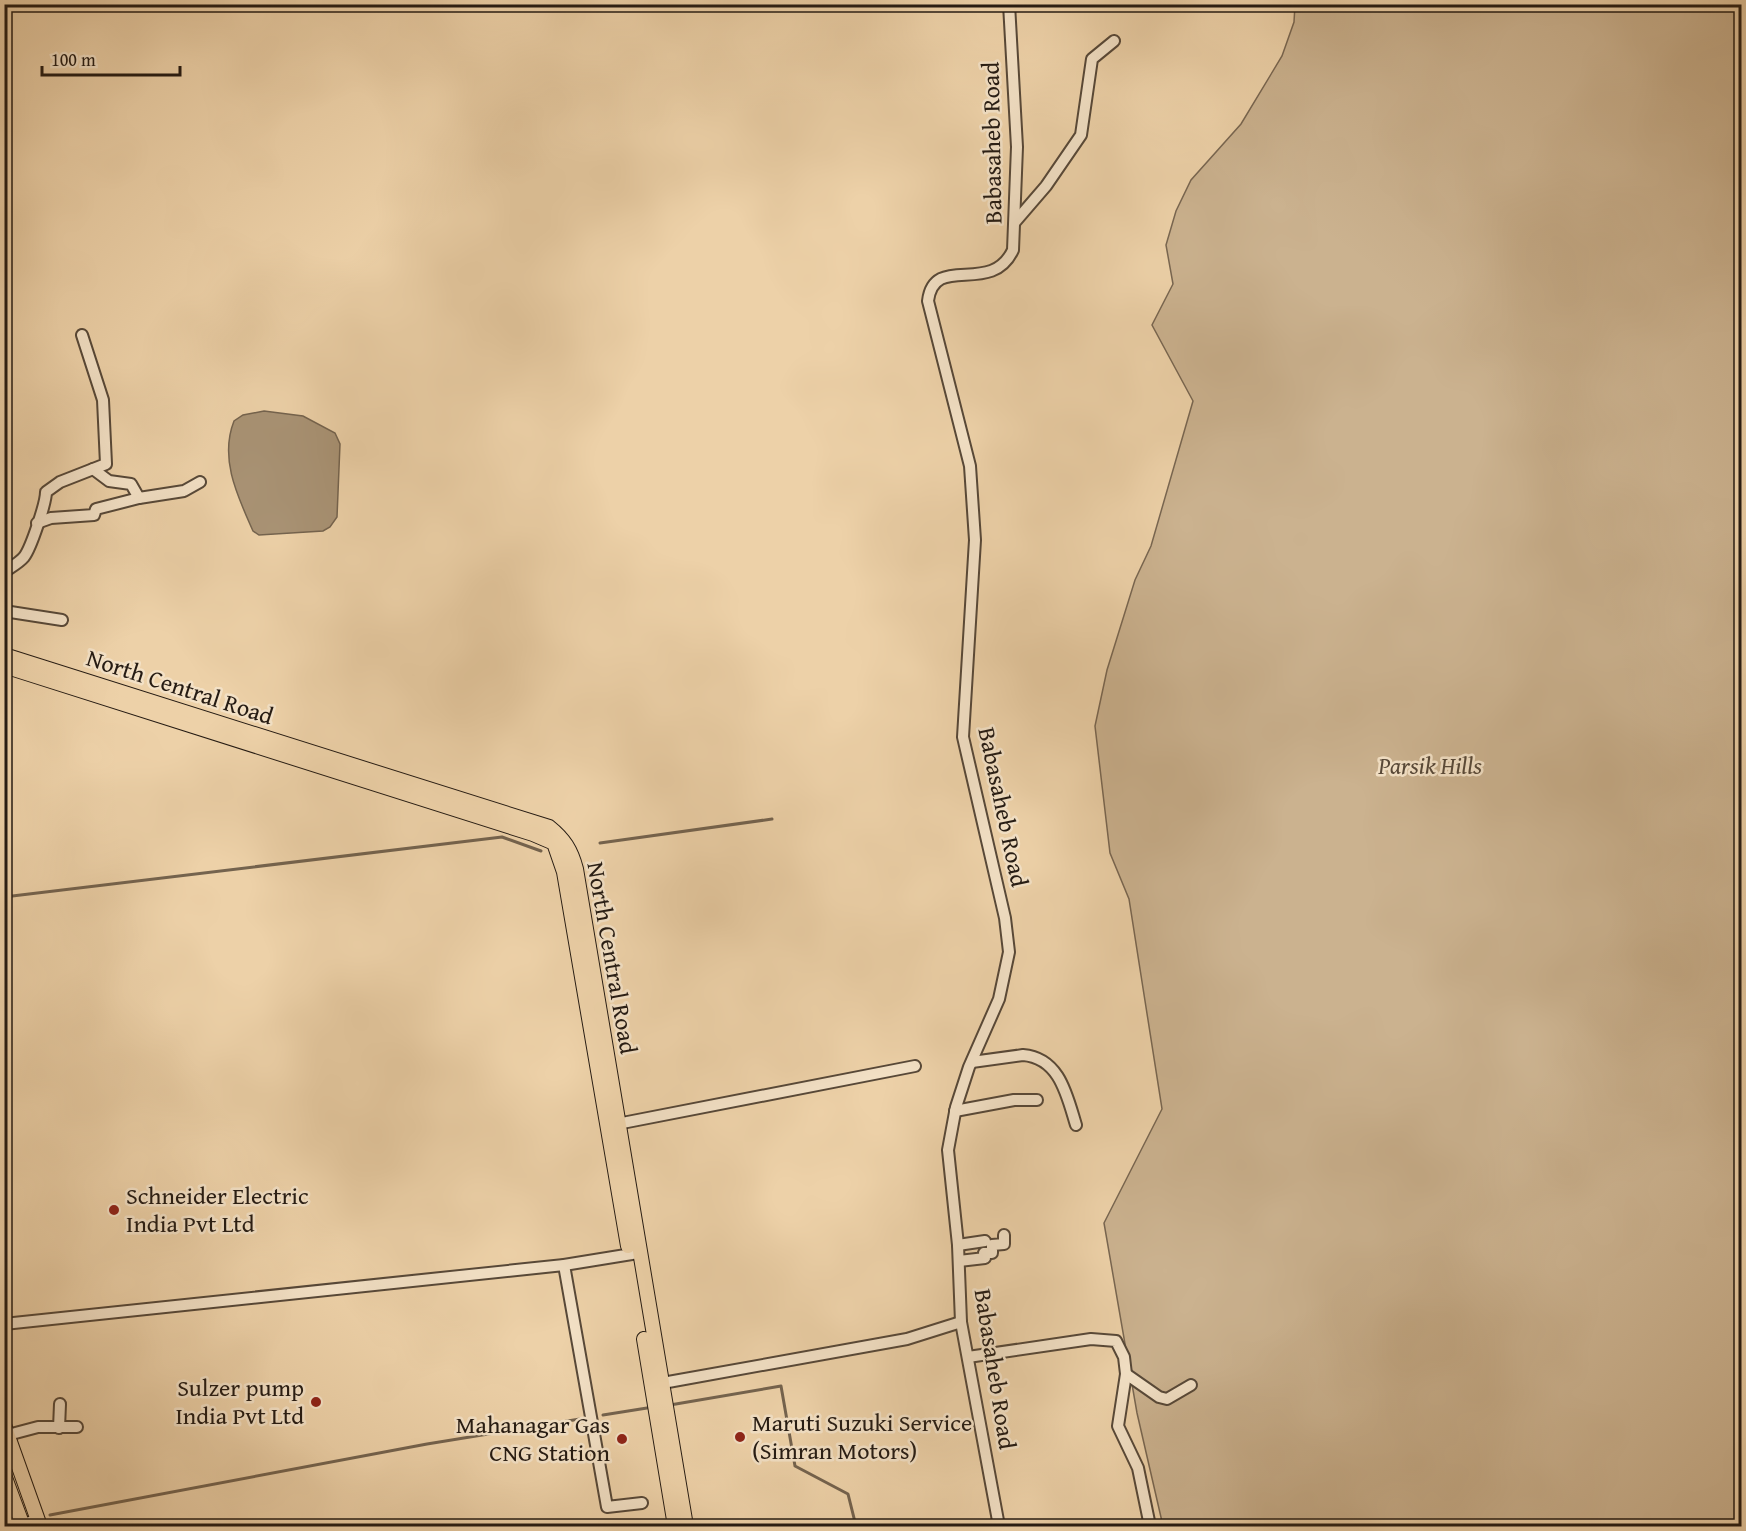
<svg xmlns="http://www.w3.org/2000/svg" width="1746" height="1531" font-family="'Gentium Book Plus',serif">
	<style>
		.green { fill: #cbb28f; stroke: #786651; stroke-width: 1.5 }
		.water { fill: #a99375; stroke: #74634e; stroke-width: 1.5 }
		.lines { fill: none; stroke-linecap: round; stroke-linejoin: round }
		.stream { stroke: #74634e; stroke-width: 3 }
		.minor-casing { stroke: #574838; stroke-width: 14 }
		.major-casing { stroke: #251b13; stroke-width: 16 }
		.minor { stroke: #f3e1c6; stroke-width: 10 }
		.major { stroke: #edd1a8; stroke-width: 14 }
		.poi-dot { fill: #8f2418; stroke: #f3e1c6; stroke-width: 2 }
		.labels { text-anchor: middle; stroke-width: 5; stroke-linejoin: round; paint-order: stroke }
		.street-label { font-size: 24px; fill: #251b13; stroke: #f3e1c6 }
		.park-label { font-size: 24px; font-style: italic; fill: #574838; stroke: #f3e1c6 }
		.poi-label { font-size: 24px; fill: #251b13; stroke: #f3e1c6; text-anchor: start }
	</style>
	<rect width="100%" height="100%" fill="#edd1a8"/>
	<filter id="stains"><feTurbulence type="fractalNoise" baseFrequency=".00333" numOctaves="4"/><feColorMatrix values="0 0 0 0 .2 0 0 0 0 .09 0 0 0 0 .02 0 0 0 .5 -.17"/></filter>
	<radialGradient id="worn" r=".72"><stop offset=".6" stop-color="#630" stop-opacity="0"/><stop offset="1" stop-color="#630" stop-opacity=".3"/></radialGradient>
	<polygon class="green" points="1295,5 1741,5 1741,1526 1163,1526 1137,1413 1104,1223 1162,1109 1129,899 1110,853 1095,726 1107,670 1135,580 1151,546 1193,401 1152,325 1173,284 1166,245 1176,211 1191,180 1241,124 1282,56 1294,22"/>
	<path class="water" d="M264,411l39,5 32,17 5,11 -3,73 -7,10 -7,4 -64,4 -6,-4c-15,-34 -34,-72 -19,-110l9,-6z"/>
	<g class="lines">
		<g class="stream">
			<polyline points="600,843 772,819"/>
			<polyline points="4,897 502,837 541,851"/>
			<polyline points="670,1405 781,1386 795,1466 848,1494 856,1526"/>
			<polyline points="603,1415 647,1408"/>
			<polyline points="50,1515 427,1444 586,1418"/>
		</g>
		<defs>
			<g id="minor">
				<polyline points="1015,222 1046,186 1081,135 1092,59 1114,41"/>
				<polyline points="93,469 109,481 131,484 139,498"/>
				<polyline points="37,523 51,518 94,515 96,509 139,498 184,491 200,482"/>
				<path d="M4,572c7,-5 15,-9 20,-15 7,-9 22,-54 22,-65l14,-10 46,-18 -3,-64 -21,-65"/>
				<polyline points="4,611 62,620"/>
				<path d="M972,1062l51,-7c37,3 44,41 53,70"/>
				<polyline points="955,1111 1014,1100 1037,1100"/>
				<polyline points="612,1125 915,1066"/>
				<polyline points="958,1245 985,1241"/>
				<polyline points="959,1261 985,1258 984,1253 992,1253 992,1245 1004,1244 1004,1235"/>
				<polyline points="564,1265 607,1507 642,1503"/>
				<polyline points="4,1324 564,1265 638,1253"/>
				<polyline points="968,1357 1091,1339 1116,1341 1124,1357 1126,1374 1118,1426 1138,1468 1150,1526"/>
				<polyline points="1126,1374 1159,1397 1167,1399 1191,1385"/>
				<polyline points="657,1384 907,1339 961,1322"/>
				<polyline points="59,1428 60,1404"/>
				<polyline points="4,1436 38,1427 77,1427"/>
				<polyline points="4,1523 22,1524 37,1520"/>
				<path d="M999,1526l-38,-204 -3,-77 -10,-95 8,-43 13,-40 30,-68 10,-47 -4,-34 -42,-181 12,-197 -5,-74 -42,-165c6,-49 63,-4 85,-51l4,-103 -8,-143"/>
			</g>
			<g id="major">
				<path d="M4,655l545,172c15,12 22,23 27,42l110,657"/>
				<polyline points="4,666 533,834 554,843 564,872 628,1246"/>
				<polyline points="644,1339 675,1526"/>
				<polyline points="4,1425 40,1526"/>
				<polyline points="4,1475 23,1526"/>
			</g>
		</defs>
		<use href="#minor" class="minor-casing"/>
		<use href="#major" class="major-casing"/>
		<use href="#minor" class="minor"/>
		<use href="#major" class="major"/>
	</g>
	<g class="poi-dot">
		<circle cx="114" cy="1210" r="6"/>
		<circle cx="316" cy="1402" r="6"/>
		<circle cx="740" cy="1437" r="6"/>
		<circle cx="622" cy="1439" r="6"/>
	</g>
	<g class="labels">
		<g class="street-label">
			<text transform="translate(992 143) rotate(-91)" y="8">Babasaheb Road</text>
			<text transform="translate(180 687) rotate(18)" y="8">North Central Road</text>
			<text transform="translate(1003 807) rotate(78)" y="8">Babasaheb Road</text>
			<text transform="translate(612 958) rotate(80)" y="8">North Central Road</text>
			<text transform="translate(995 1369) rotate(81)" y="8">Babasaheb Road</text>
		</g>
		<g class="park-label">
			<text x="1430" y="774">Parsik Hills</text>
		</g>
		<g class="poi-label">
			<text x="126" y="1204">Schneider Electric<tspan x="126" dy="28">India Pvt Ltd</tspan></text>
			<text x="304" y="1396" text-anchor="end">Sulzer pump<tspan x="304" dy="28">India Pvt Ltd</tspan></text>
			<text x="752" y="1431">Maruti Suzuki Service<tspan x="752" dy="28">(Simran Motors)</tspan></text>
			<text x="610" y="1433" text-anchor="end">Mahanagar Gas<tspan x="610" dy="28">CNG Station</tspan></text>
		</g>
	</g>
	<rect width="1746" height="1531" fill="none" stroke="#edd1a8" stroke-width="24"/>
	<rect x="6" y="6" width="1734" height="1519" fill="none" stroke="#251b13" stroke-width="3"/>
	<rect x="12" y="12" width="1722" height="1507" fill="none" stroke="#251b13" stroke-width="1.5"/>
	<path d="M42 66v9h138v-9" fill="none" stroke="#251b13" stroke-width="3"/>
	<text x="51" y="66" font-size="18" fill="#251b13" stroke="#f3e1c6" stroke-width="4.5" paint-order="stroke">100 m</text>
	<rect width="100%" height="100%" filter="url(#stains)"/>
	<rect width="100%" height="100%" fill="url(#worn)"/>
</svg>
